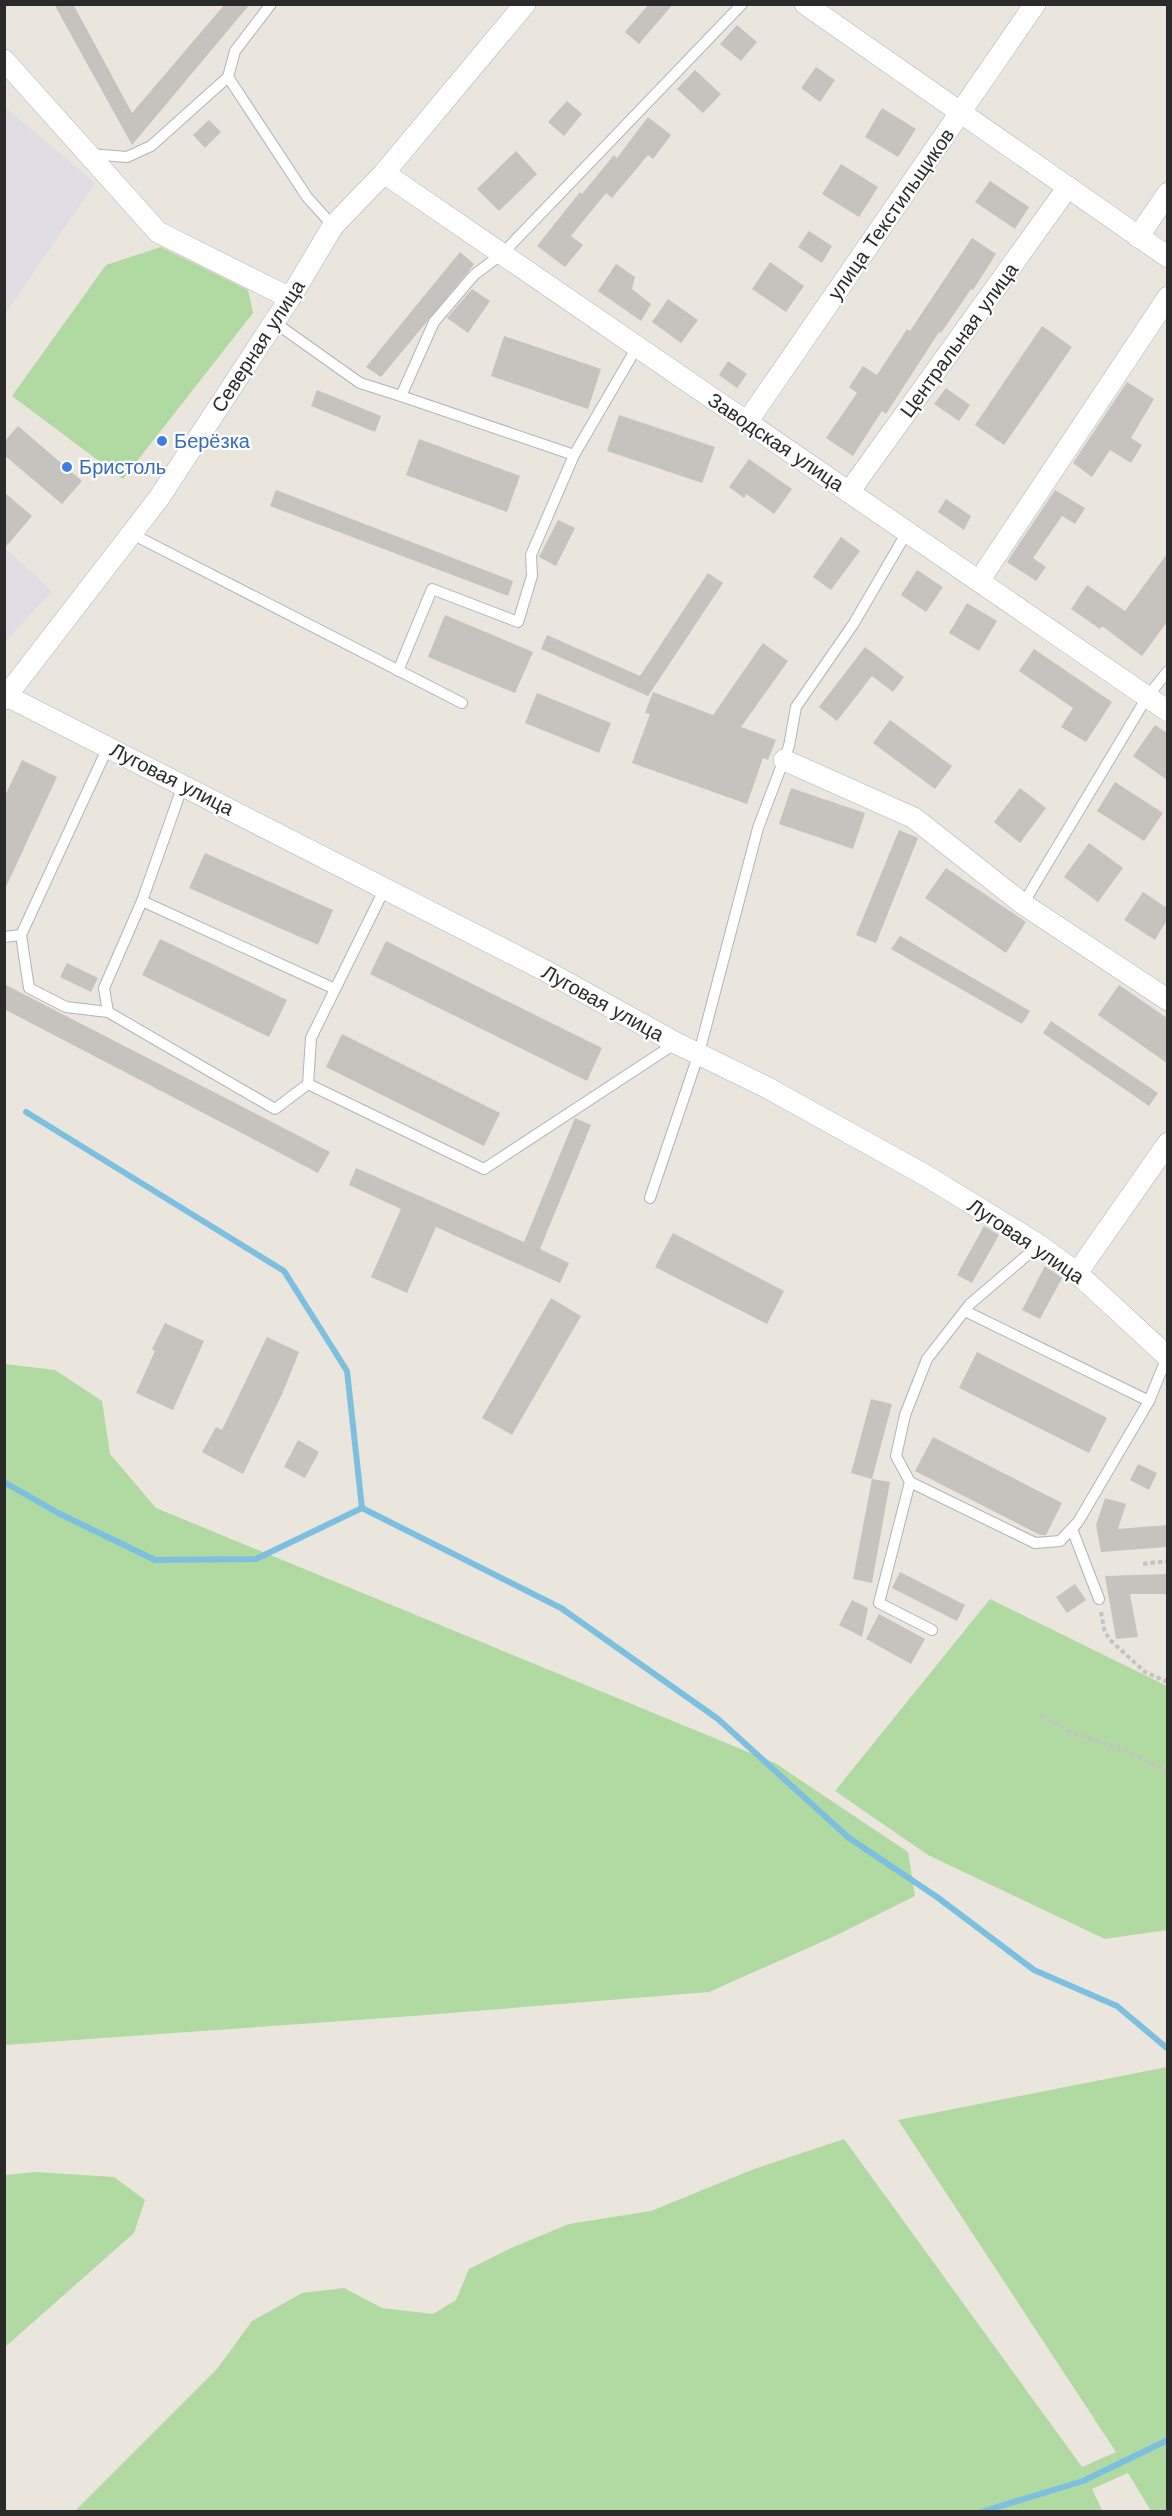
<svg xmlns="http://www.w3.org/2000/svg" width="1172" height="2516" font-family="'Work Sans',sans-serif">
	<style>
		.industrial { fill: #dfdde3 }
		.green { fill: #b0daa1 }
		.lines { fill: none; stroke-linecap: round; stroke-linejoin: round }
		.stream { stroke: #7dbfdf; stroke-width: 6 }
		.building { fill: #c6c2bd }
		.lane-casing { stroke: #b1b3bc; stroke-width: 12 }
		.street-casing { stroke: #b1b3bc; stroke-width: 22 }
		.path { stroke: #c3c3c3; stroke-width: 4; stroke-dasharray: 4.5 3; stroke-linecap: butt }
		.lane { stroke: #fff; stroke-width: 10 }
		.street { stroke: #fff; stroke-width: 21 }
		.shop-dot { fill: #3f7fe0; stroke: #fff; stroke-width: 2 }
		.labels { text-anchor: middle; stroke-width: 4.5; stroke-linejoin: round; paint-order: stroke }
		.street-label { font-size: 20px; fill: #2a2a2a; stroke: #fff }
		.shop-label { font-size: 20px; fill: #366cbe; stroke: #fff; text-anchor: start }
	</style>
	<rect width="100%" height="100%" fill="#eae6de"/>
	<g class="industrial">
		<polygon points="5,107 95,183 5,314"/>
		<polygon points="4,547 52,591 5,642 4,642"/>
	</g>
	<g class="green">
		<polygon points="161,247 248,290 253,313 123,479 12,396 106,265"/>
		<polygon points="5,1364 55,1370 102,1401 110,1454 156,1508 775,1763 908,1852 915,1896 835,1936 709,1992 413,2016 5,2045"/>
		<polygon points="990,1599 1167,1686 1167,1930 1105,1939 928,1855 835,1791"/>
		<polygon points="1167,2067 1167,2511 1151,2511 1128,2473 1092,2489 1103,2512 75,2511 217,2369 252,2321 302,2293 344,2288 382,2308 433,2314 456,2300 469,2269 511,2248 569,2224 651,2211 754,2169 844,2139 1082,2467 1116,2452 898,2120"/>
		<polygon points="35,2172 114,2177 145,2200 134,2233 5,2347 5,2175"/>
	</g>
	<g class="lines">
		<g class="stream">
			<polyline points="26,1112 284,1271 347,1371 362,1508"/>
			<polyline points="4,1482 58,1513 155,1560 256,1559 362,1508"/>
			<polyline points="362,1508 561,1608 718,1719 849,1838 937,1897 1034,1970 1117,2006 1168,2049"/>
			<polyline points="981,2512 1083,2481 1168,2440"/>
		</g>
	</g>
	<g class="building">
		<polygon points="54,4 73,4 132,113 225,4 250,4 132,145"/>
		<polygon points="649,4 673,4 639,44 625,32"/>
		<polygon points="737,25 757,42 741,61 720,44"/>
		<polygon points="816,67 835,80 820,102 801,88"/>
		<polygon points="695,70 721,94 703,113 677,89"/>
		<polygon points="567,101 582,114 564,136 548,122"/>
		<polygon points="882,108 916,129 898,157 865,137"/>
		<polygon points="648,117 671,135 653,159 648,155 612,198 606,193 571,236 583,245 565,267 537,246 580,192 582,194 614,155 617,158"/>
		<polygon points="209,120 221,132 205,148 193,135"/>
		<polygon points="516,151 537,174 499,211 477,189"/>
		<polygon points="841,164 878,187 859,217 822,194"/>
		<polygon points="990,181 1029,207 1015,229 975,202"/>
		<polygon points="809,231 832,246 822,263 798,247"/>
		<polygon points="972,238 996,254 973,290 971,289 941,333 939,332 886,414 882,411 853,456 826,438 857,393 849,387 863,366 877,375 907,329 910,331"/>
		<polygon points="460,252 474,264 472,267 381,377 366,367"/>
		<polygon points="770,262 804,286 786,312 752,289"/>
		<polygon points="616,264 635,277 632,289 651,304 641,321 598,291"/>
		<polygon points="472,289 490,301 468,333 447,318"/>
		<polygon points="668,299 698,320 681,343 652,322"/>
		<polygon points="1042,326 1072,347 1004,445 975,425"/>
		<polygon points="504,336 601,369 588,409 491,376"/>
		<polygon points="728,361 747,374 737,388 719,375"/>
		<polygon points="1127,382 1154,399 1131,438 1142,445 1131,463 1110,450 1092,477 1073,463"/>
		<polygon points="946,388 970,405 959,421 934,404"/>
		<polygon points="317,390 381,416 375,432 311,406"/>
		<polygon points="619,415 715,447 702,483 607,451"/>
		<polygon points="18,426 82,481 62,504 4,455 4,442"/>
		<polygon points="419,439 520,476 507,512 406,475"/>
		<polygon points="749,459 792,489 774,514 746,494 744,498 729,487"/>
		<polygon points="276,490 513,581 508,596 270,506"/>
		<polygon points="1055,490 1085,508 1075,524 1062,516 1033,558 1046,567 1036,581 1007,562"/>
		<polygon points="4,492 32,516 4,549"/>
		<polygon points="946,499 971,516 964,530 938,512"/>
		<polygon points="558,520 575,528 556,566 539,557"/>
		<polygon points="841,537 860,551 831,590 813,577"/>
		<polygon points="1167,554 1167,622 1142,656 1102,626 1100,629 1071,609 1087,585 1125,611"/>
		<polygon points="917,570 943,587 926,612 901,595"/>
		<polygon points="708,573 723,583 648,696 541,649 547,635 640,676"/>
		<polygon points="967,603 997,621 979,651 949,633"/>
		<polygon points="445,615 533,652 515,693 428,657"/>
		<polygon points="763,643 788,661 741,727 776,740 768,760 763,758 747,804 632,763 650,714 645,713 653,692 713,715"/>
		<polygon points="865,647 904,677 893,692 872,676 837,721 819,707"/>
		<polygon points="1034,649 1112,702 1086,742 1061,727 1073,708 1019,671"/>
		<polygon points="537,693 611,723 599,753 525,723"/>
		<polygon points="890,720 952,766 935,789 873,743"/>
		<polygon points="1155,725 1167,733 1167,780 1133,756"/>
		<polygon points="22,760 57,777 4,891 4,798"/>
		<polygon points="1115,782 1163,813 1144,841 1097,811"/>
		<polygon points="791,788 865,813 853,849 779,824"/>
		<polygon points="1020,788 1046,808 1020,843 994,822"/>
		<polygon points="899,830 918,838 876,943 856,935"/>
		<polygon points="1089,843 1123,868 1098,902 1064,877"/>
		<polygon points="205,853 333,910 318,945 189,888"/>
		<polygon points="946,868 1026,922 1006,953 925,898"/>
		<polygon points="1143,892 1167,908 1167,920 1155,940 1124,920"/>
		<polygon points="900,936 1030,1011 1022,1024 891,949"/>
		<polygon points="160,939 287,1000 269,1037 142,975"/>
		<polygon points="386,941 602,1048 587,1081 370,974"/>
		<polygon points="67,963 98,978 91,992 60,977"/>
		<polygon points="4,984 330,1152 318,1173 4,1009"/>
		<polygon points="1119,985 1167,1018 1167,1063 1098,1015"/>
		<polygon points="1051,1021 1158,1093 1149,1106 1043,1033"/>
		<polygon points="342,1034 500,1113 484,1146 326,1067"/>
		<polygon points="575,1118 591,1125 540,1249 569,1263 560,1283 436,1227 407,1293 371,1277 401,1209 349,1185 356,1168 524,1242"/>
		<polygon points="984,1226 999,1235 972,1283 957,1275"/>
		<polygon points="673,1233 784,1291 767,1324 655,1267"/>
		<polygon points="1045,1266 1062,1278 1040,1319 1022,1310"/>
		<polygon points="551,1298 581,1316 512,1435 482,1418"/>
		<polygon points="165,1323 204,1341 173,1410 136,1393 155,1351 152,1349"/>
		<polygon points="267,1337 299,1352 283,1392 243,1474 202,1452 216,1427 222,1430"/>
		<polygon points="977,1352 1107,1418 1089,1453 959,1388"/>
		<polygon points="871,1399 892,1404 872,1479 851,1473"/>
		<polygon points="933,1437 1062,1503 1046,1535 1040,1535 915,1471"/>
		<polygon points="298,1440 319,1452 305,1478 284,1467"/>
		<polygon points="1138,1464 1157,1473 1149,1490 1130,1480"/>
		<polygon points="872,1479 890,1482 872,1583 853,1579"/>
		<polygon points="1105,1498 1126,1504 1118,1529 1167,1525 1167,1547 1101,1552 1096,1525"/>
		<polygon points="900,1572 965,1605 957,1621 892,1588"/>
		<polygon points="1167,1574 1167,1594 1130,1594 1138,1637 1116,1639 1105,1576"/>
		<polygon points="1075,1584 1086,1600 1067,1613 1056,1597"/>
		<polygon points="852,1600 868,1608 862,1637 839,1625"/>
		<polygon points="879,1614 925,1639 911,1664 866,1639"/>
	</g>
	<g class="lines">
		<defs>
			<g id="lane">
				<polyline points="271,4 235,51 228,77 307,197 333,226"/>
				<polyline points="89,154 127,157 151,146 228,77"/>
				<polyline points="274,322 360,383 401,396 434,322 474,275 502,254 742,4"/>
				<polyline points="574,455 637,347"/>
				<polyline points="132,534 462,703"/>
				<polyline points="398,671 432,589 518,622 532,576 531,555 574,455 401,396"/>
				<polyline points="183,785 142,901 335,989"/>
				<polyline points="385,888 311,1038 308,1084 484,1169 676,1043"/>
				<polyline points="142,901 104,988 108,1012 275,1109 308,1084"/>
				<polyline points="1023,904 1147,697 1168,671"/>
				<polyline points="4,937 21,935"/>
				<polyline points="108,1012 66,1007 29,988 21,935 108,747"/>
				<polyline points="650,1198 699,1053 758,828 789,746 796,707 854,623 907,532"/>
				<polyline points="1039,1245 970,1304 927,1359 905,1415 896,1456 910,1482 1035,1543 1060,1541 1078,1522 1149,1401 1167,1357"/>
				<polyline points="965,1311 1149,1401"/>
				<polyline points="910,1482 879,1603 932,1630"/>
				<polyline points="1072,1529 1099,1599"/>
			</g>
			<g id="street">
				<polyline points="805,4 1168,257"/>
				<polyline points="4,60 158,232 290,298"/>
				<polyline points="384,173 1168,711"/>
				<polyline points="1138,237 1168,193"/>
				<polyline points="747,422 1035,4"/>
				<polyline points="849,492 1068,187"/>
				<polyline points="979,581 1168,297"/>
				<polyline points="7,696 544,970 676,1043 766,1087 925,1175 1039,1245 1077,1273 1168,1357"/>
				<polyline points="4,699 159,498 290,298 333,226 384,173 525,4"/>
				<polyline points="784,760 914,818 1023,904 1168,1000"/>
				<polyline points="1077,1273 1168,1143"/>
			</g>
		</defs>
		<use href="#lane" class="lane-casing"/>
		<use href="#street" class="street-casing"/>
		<g class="path">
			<polyline points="1143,1564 1168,1561"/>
			<polyline points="1101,1612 1104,1629 1109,1639 1145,1672 1168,1682"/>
			<polyline points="1041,1715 1069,1731 1123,1750 1168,1771"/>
		</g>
		<use href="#lane" class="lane"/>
		<use href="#street" class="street"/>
	</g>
	<g class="shop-dot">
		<circle cx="162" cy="441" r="6"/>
		<circle cx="67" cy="467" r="6"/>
	</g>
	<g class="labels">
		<g class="street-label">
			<text transform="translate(891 214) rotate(-55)" y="7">улица Текстильщиков</text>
			<text transform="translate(959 340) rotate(-54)" y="7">Центральная улица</text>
			<text transform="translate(258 346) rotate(-57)" y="7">Северная улица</text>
			<text transform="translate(776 442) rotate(34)" y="7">Заводская улица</text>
			<text transform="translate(172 779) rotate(27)" y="7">Луговая улица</text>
			<text transform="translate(603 1003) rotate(29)" y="7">Луговая улица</text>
			<text transform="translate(1026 1241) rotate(34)" y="7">Луговая улица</text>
		</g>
		<g class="shop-label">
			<text x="174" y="448">Берёзка</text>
			<text x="79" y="474">Бристоль</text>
		</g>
	</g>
	<rect width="1172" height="2516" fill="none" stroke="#2a2a2a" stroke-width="12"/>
</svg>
